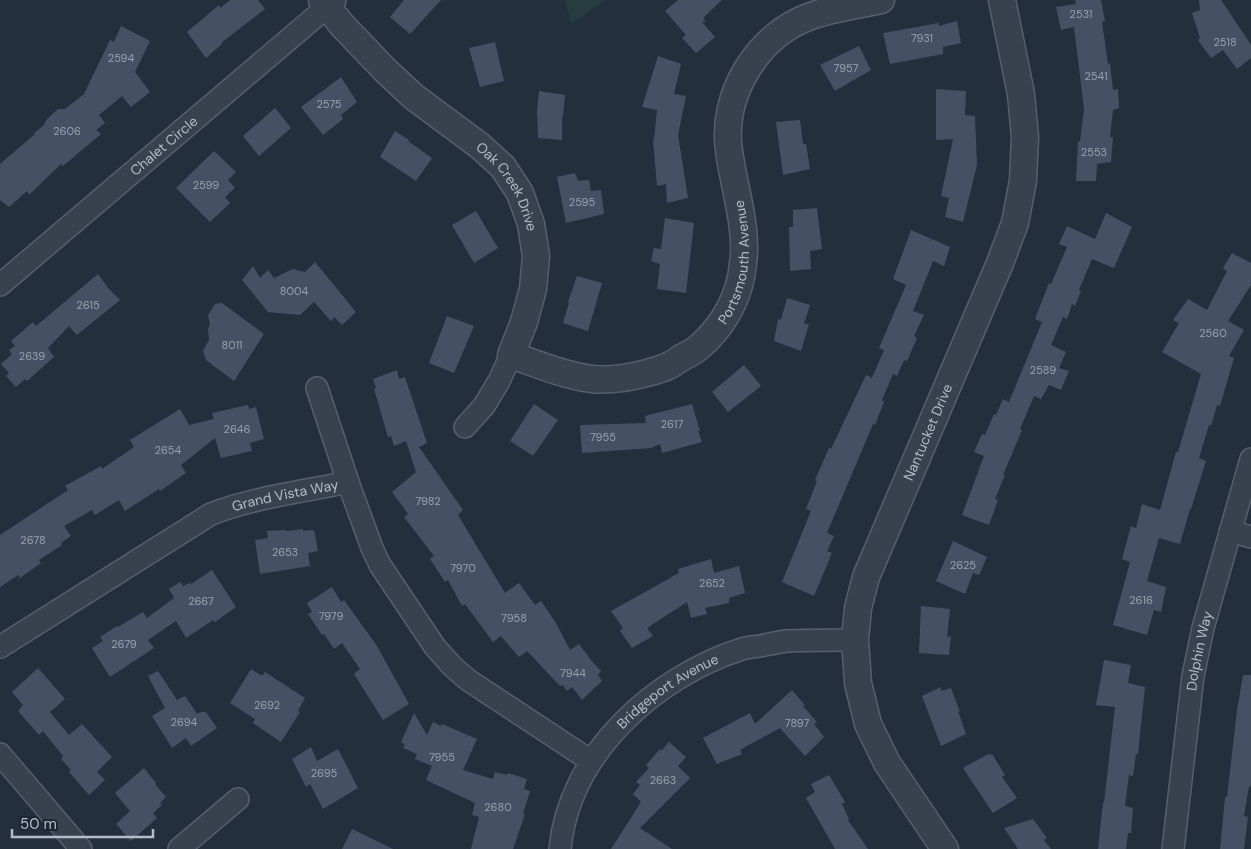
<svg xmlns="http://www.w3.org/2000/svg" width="1251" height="849" font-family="'DM Sans',sans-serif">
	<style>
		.green { fill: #263c3f }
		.building { fill: #455162 }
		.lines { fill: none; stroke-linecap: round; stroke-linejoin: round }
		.minor-casing { stroke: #565f6c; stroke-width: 24 }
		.tertiary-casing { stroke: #565f6c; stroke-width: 29 }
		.minor { stroke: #38414e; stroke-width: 21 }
		.tertiary { stroke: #38414e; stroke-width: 26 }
		.labels { text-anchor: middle; stroke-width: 4; stroke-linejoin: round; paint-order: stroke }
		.number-label { font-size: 11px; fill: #98a1af }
		.street-label { font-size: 14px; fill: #b4bcc9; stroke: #1d2633 }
	</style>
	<rect width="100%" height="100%" fill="#242f3e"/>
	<polygon class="green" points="565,0 605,0 571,24"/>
	<g class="building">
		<polygon points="230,0 258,0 265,9 221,43 222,44 206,58 187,32 219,5 220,8"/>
		<polygon points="404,0 441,0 410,34 390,17"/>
		<polygon points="678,0 722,0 703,18 706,21 702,22 715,37 696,53 682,38 686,35 665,11"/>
		<polygon points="1075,0 1101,0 1105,21 1102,22 1108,64 1110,63 1113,90 1118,89 1119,108 1113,110 1110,137 1113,137 1111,162 1097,164 1096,181 1076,181 1078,141 1080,142 1084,109 1074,27 1061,30 1056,7 1076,4"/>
		<polygon points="1199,0 1221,0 1251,45 1251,58 1237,69 1223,50 1211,58 1198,40 1200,38 1192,13 1200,10"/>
		<polygon points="957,21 961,43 943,47 943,54 890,64 883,33 939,23 939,26"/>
		<polygon points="121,26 150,41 135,72 150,92 131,107 122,96 99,115 105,123 96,130 101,134 63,166 61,164 29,195 27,191 9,207 0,200 0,164 35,134 34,133 44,125 46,120 58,109 65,109 84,94 110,40 114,42"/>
		<polygon points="495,42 504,81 480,87 469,48"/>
		<polygon points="859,46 871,70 835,91 820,65"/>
		<polygon points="658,56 681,64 674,94 686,96 678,135 688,198 667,203 666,184 657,186 653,139 654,139 657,110 642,107"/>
		<polygon points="341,77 357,102 341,115 343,119 323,135 301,107"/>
		<polygon points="936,89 966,91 965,115 975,116 977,165 963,222 945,217 949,198 941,196 953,139 936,140"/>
		<polygon points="539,91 565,95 563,115 562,119 562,140 538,138 537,112"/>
		<polygon points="275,108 291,128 259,156 243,136"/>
		<polygon points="800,120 803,144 806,144 810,169 783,175 776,122"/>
		<polygon points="395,131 409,140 408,141 432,158 416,181 380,157"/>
		<polygon points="214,151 236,172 228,180 235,188 225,197 230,203 210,222 176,188"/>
		<polygon points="575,173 578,181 589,180 591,191 601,190 604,214 566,223 557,177"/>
		<polygon points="817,208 822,249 810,251 811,269 790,271 789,227 793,227 793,210"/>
		<polygon points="476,211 498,248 474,263 452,225"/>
		<polygon points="1106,213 1132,227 1114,268 1092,259 1079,290 1081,291 1075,306 1072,304 1067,319 1063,317 1051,345 1066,352 1059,368 1069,371 1061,390 1049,385 1041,399 1034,396 1020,429 1022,430 1003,475 1005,475 995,499 998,500 989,525 962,515 984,456 974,452 982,434 985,435 994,414 996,415 1003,399 1009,402 1042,322 1035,319 1049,283 1051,284 1067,247 1059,244 1067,226 1095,239"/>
		<polygon points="665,218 694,223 686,293 657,289 660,264 651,261 654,248 661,249"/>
		<polygon points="911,230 950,247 944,266 933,261 913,311 924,315 914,336 917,338 907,361 904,360 897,376 893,374 882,400 884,402 875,425 873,424 827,533 834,536 827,551 832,553 814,596 782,582 811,511 806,509 817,481 815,480 829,448 831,449 866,375 872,378 884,350 879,348 906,285 893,279"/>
		<polygon points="1232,253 1251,263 1251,285 1228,321 1244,330 1229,356 1234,358 1220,406 1217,405 1211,426 1209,425 1199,458 1206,461 1191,509 1190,509 1180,544 1159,538 1147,581 1166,587 1161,612 1154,610 1147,635 1113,625 1130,562 1122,559 1131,526 1136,528 1142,504 1160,510 1176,452 1178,452 1201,374 1162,352 1179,323 1173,320 1188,299 1207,310 1227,271 1223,268"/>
		<polygon points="315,262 356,312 342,325 334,317 331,321 314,302 300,315 268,312 242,280 253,266 260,278 268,270 274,278 293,269 305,272"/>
		<polygon points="98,274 108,288 120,300 77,335 69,326 48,348 54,357 27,381 25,379 16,387 6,376 9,373 1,364 12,354 9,350 15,346 11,341 33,322 36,326"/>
		<polygon points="577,276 602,283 588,331 563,323 569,303 568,302"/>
		<polygon points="787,298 810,305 804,324 809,324 801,351 774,341 778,319 781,320"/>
		<polygon points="222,303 264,334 234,381 206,360 203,351 209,340 208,329 210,324 208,315 215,304"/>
		<polygon points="447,316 474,326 454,373 429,363"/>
		<polygon points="744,365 761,386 728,412 712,392"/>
		<polygon points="397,370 399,379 405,377 427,443 419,447 463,510 458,515 505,593 519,583 535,605 541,601 556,623 570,650 579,644 591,660 601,671 598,675 602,681 582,700 572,687 567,691 563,685 560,686 527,651 519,657 501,636 493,642 465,604 462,606 448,580 445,582 430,559 434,556 404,517 408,514 392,492 416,472 406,441 394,446 391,436 388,437 374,389 376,388 373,379"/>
		<polygon points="534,404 558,420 533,456 510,441"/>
		<polygon points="692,404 700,431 698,431 702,442 662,453 660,444 651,448 582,453 580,425 646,423 645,416"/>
		<polygon points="248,405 249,409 256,407 264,439 250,443 252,451 221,458 215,438 181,465 186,473 160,491 159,489 125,511 119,500 95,515 92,510 64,526 71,536 61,543 62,545 39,560 41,563 20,578 18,575 0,587 0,535 68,490 65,486 101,466 102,469 134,447 130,440 180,409 189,425 214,419 212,413"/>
		<polygon points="303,529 303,531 314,530 318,551 308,553 310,566 260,574 255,540 268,538 267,531 284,530 287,531"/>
		<polygon points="953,541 987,557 979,575 973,573 965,594 936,581"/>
		<polygon points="711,559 714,573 739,566 745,593 729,598 729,603 705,608 707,614 691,618 687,602 647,628 653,636 632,648 620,631 623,628 611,611 679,573 678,569"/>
		<polygon points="212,570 236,607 215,622 213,620 186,638 176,621 148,640 154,648 110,677 92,648 103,641 100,637 117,626 118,627 143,612 147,618 174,598 169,589 180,582 183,586 189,583 191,584"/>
		<polygon points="332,587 341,602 344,600 377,646 409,704 383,720 354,674 360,669 342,643 334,649 324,634 322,635 308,614 312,612 307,603"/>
		<polygon points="921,606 950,609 947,637 951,636 949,655 919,653"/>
		<polygon points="1104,660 1131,665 1128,683 1145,687 1138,754 1136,754 1133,776 1129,775 1125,806 1133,808 1131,833 1128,833 1126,849 1098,849 1103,802 1104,803 1115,707 1096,705"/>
		<polygon points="38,668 65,699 50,712 69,735 82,724 112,757 97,772 105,780 89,795 69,772 71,770 61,759 63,756 43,731 39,735 18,711 23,705 12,692"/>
		<polygon points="251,669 262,676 265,672 305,698 298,711 300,712 281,742 253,723 255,719 230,703"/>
		<polygon points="158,671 177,700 185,696 197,714 201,712 206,712 217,728 191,746 186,738 172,748 152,716 165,708 148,676"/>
		<polygon points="1243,675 1251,675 1251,787 1249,786 1244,816 1248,817 1244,849 1220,849 1225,797 1227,797 1237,710"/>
		<polygon points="941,687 941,691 951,688 960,712 958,711 966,734 941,746 922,696"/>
		<polygon points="792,690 805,705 803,706 817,722 814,724 824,737 805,756 780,728 740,750 742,754 717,764 703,738 750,713 755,724"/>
		<polygon points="414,713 427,735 433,722 441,726 442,724 477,739 463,770 493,779 495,772 507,775 508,773 527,779 524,789 530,791 523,814 525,814 513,849 471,849 479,817 472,815 475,803 426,780 432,766 415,759 417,754 403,748 405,745 401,742"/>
		<polygon points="669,742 686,757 678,766 690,778 640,828 672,849 611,849 641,802 633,794 640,785 636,782 649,768 646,765 660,749 662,750"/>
		<polygon points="311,747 317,761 338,749 358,788 323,809 310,784 306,787 292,759"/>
		<polygon points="988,754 990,755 992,754 1005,775 1002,777 1017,798 993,813 963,768"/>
		<polygon points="144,768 156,783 155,784 166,797 160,803 162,805 153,813 157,818 131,841 116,824 130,811 115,793"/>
		<polygon points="829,775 845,802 842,804 849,819 848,820 868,849 835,849 806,798 815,792 811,784"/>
		<polygon points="1033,819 1047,838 1044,840 1051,849 1018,849 1004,828"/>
		<polygon points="352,829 393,849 342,849"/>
	</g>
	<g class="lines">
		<defs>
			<g id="minor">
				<path id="s1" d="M0,285l335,-285"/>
				<polyline points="317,388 348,482 372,548 380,565 435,647 452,666 468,680 591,761"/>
				<polyline points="465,427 484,406 499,381 511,355"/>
				<polyline points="1230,531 1251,537"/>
				<path id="s2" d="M0,647l211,-133c44,-17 91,-22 137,-32"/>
				<polyline points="0,754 81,849"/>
				<polyline points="179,849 238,799"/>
				<path id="s3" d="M560,849c9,-95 94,-172 182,-200 6,-2 12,-2 18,-3 9,-2 18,-4 27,-5 22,-1 45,-1 68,-1"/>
				<path id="s4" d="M1173,849l20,-173 10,-48 48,-169"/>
			</g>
			<g id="tertiary">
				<path id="s5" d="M322,0l20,25 44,46 28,26 66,49 23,21 17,26 11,31 5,32 -3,33 -9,33 -13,33c26,9 52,20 80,24 19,2 37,-1 56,-6 7,-2 15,-4 21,-7 5,-2 9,-5 13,-8 6,-3 12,-6 17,-10 25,-21 42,-51 45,-84 5,-37 -9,-76 -14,-113 -8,-56 28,-116 82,-135 22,-8 47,-11 70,-16"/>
				<path id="s6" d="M945,849l-58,-86 -19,-39 -10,-41 -3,-43 3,-32 8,-31 134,-314 15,-40 8,-42 2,-44 -4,-43 -19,-94"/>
			</g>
		</defs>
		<use href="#minor" class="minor-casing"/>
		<use href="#tertiary" class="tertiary-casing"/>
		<use href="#minor" class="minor"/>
		<use href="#tertiary" class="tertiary"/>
	</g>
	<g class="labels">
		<g class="number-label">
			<text x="1081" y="18">2531</text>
			<text x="922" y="42">7931</text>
			<text x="1225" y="46">2518</text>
			<text x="121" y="62">2594</text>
			<text x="846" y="72">7957</text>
			<text x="1096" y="80">2541</text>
			<text x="329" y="108">2575</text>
			<text x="67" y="135">2606</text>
			<text x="1094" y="156">2553</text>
			<text x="206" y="189">2599</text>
			<text x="582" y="206">2595</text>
			<text x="294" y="295">8004</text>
			<text x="88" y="309">2615</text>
			<text x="1213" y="337">2560</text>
			<text x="232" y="349">8011</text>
			<text x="32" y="360">2639</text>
			<text x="1043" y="374">2589</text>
			<text x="672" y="428">2617</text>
			<text x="237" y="433">2646</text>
			<text x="603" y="441">7955</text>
			<text x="168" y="454">2654</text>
			<text x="428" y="505">7982</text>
			<text x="33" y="544">2678</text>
			<text x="285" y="556">2653</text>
			<text x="963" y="569">2625</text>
			<text x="463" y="572">7970</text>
			<text x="712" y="587">2652</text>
			<text x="1141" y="604">2616</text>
			<text x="201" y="605">2667</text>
			<text x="331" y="620">7979</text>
			<text x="514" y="622">7958</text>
			<text x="124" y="648">2679</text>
			<text x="573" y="677">7944</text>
			<text x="267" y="709">2692</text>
			<text x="184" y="726">2694</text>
			<text x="797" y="727">7897</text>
			<text x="442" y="761">7955</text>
			<text x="324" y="777">2695</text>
			<text x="663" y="784">2663</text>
			<text x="498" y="811">2680</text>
		</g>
		<g class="street-label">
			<text dy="5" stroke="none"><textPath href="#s1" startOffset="215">Chalet Circle</textPath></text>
			<text dy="5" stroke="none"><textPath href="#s5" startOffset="266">Oak Creek Drive</textPath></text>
			<text dy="5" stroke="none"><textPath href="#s5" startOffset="742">Portsmouth Avenue</textPath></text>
			<text dy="5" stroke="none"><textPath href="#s6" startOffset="454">Nantucket Drive</textPath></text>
			<text dy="5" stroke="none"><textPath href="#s2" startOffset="326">Grand Vista Way</textPath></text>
			<text dy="5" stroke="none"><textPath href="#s4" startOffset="200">Dolphin Way</textPath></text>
			<text dy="5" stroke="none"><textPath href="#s3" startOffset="199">Bridgeport Avenue</textPath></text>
		</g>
	</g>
	<path d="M12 829v8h141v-8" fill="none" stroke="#b4bcc9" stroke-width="2.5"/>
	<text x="20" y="829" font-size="15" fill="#b4bcc9" stroke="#1d2633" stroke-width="4" paint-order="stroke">50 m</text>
</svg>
